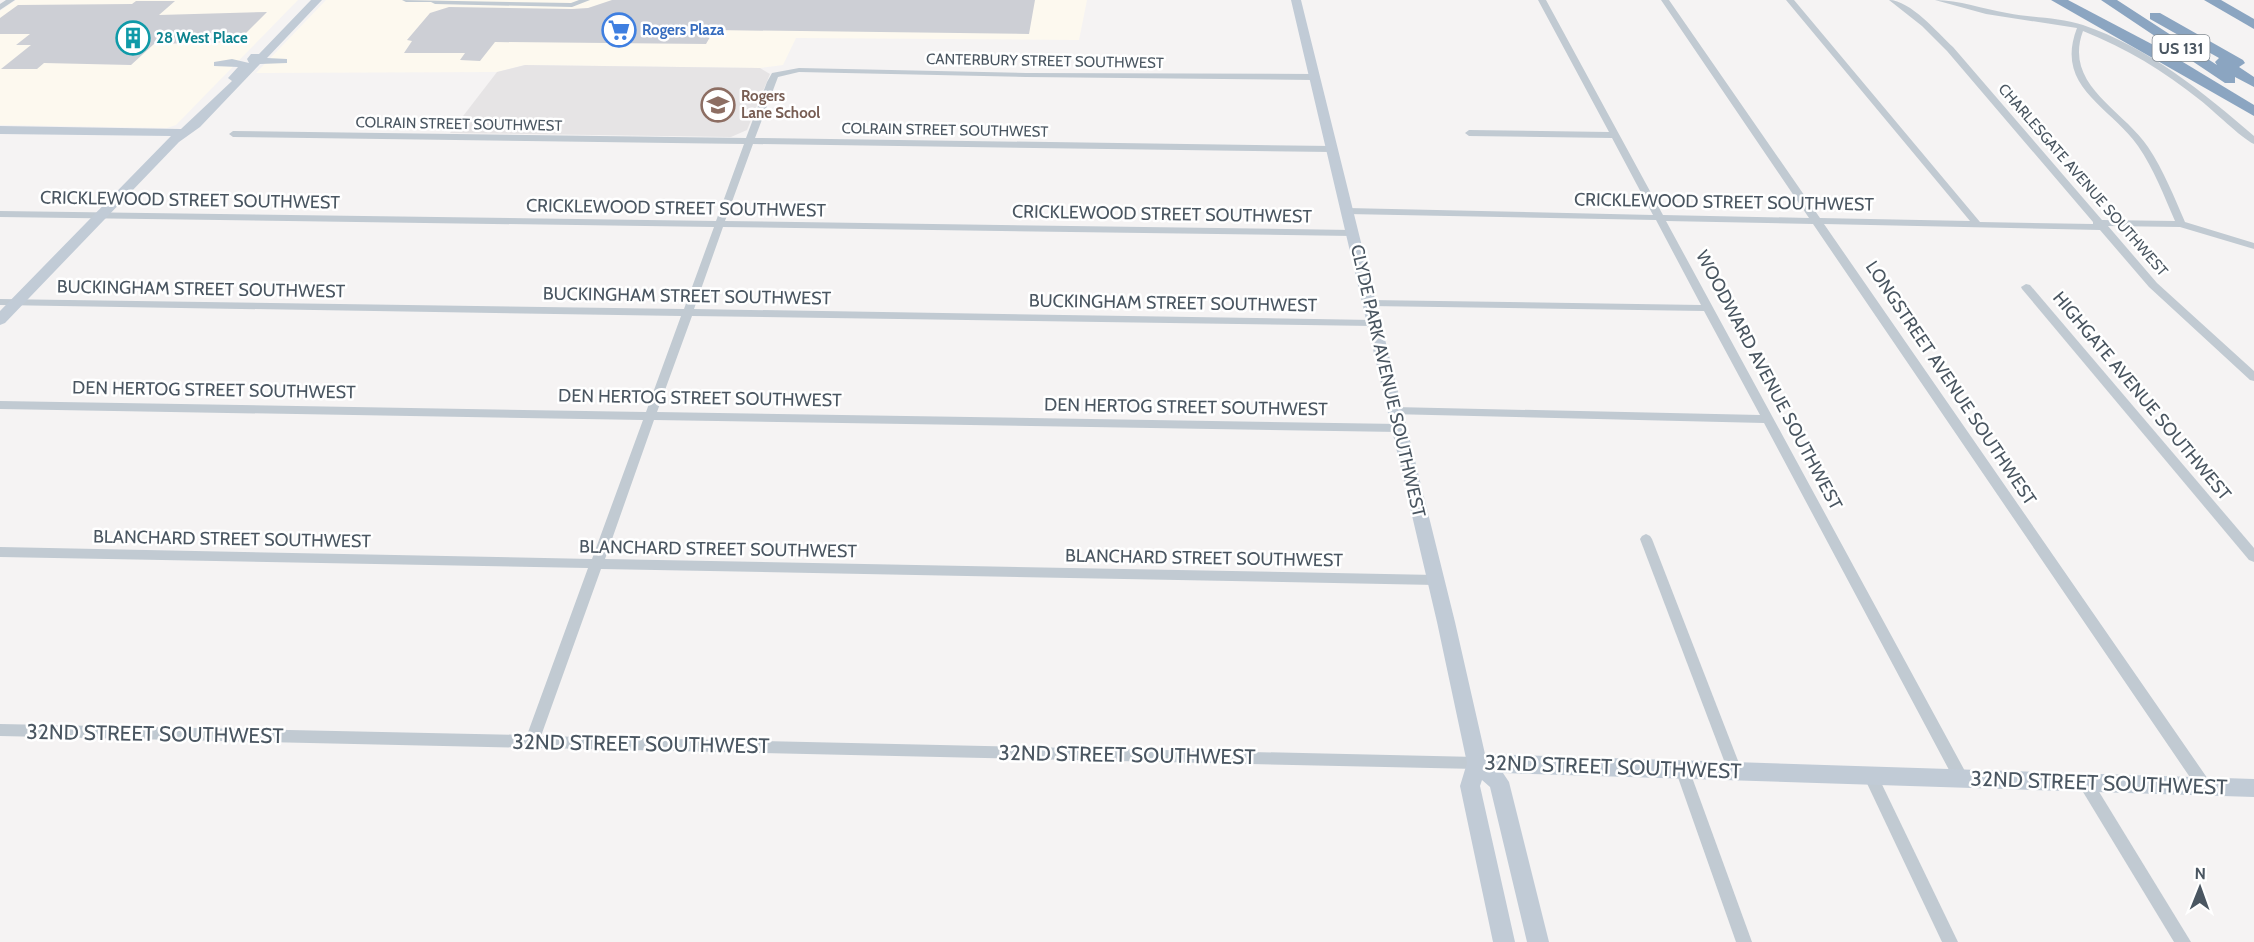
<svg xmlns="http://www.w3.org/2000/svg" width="2254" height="942" font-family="Cabin,sans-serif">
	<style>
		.commercial { fill: #fdf9ef }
		.education { fill: #e6e4e5 }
		.building { fill: #cdcfd5 }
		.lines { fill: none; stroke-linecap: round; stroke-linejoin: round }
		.street { fill: #c1cad2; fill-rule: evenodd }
		.secondary { fill: #c1cbd6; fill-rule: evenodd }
		.highway { fill: #8ba5c1; fill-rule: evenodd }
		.labels { text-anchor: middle; stroke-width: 5; stroke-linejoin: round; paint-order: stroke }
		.far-shop-label { font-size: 15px; font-weight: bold; fill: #366cbe; stroke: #fff; text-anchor: start }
		.far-culture-label { font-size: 15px; font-weight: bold; fill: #0d838f; stroke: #fff; text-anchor: start }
		.far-street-label { font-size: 15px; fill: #4a5661; stroke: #fff }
		.far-education-label { font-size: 15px; font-weight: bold; fill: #785e54; stroke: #fff; text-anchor: start }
		.shield { fill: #fff; stroke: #808990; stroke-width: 1.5 }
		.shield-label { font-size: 16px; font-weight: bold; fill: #4a5661 }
		.street-label { font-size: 18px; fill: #4a5661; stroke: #fff }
		.near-street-label { font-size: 21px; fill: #4a5661; stroke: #fff }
	</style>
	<rect width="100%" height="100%" fill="#f5f3f3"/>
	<g class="commercial">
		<polygon points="16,0 298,0 176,125 167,128 0,125 0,11"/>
		<polygon points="326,0 1087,0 1079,40 796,38 783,65 760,68 525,65 497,72 256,73"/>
	</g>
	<polygon class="education" points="525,65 760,68 770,74 747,130 731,137 450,133 497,72"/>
	<g class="building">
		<polygon points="612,0 1035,0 1029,34 714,30 706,44 495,42 480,61 460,60 465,53 404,53 412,41 407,40 430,13 449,7 572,9 588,8"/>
		<polygon points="136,1 175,1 159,15 267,12 237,42 154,44 131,65 44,63 37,69 1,69 31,45 16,45 30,34 0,34 0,18 18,5 132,4"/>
	</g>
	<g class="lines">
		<g class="street">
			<polygon points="6,0 15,0 0,10 0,4"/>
			<polygon points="402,0 571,3 579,0 590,0 572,7 435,4 431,2 406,2"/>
			<path d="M1538,0h8l117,215 146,3 -148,-218h8l151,218 150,3 -184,-221h8l186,222 113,2v-2l-146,-171 -25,-25 -33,-26c21,0 49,33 64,47l149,173 73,1c-11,-25 -21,-52 -37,-75 -28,-40 -84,-59 -61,-118l-91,-14 -51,-14c24,0 48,9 72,13 25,5 52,4 76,12 65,22 120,67 171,111v8c-13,-6 -41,-34 -54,-44 -36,-29 -74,-52 -117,-69 -20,54 40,78 65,116 16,24 26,50 37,75l69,21v6l-74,-22 -72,-1 49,57 97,88v10l-4,-1 -101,-93 -49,-57 -276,-6 386,558 2,5 -2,5 -5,2 -5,-2 -387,-568 -147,-3 300,552 2,5 -2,5 -5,2 -5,-2 -192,-360 -374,-9 -2,-3 6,-4 366,8 -56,-104 -335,-5 -5,-3 5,-3 332,5 -45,-85 -309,-6 -5,-3 5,-3 306,7 -41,-77 -143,-2 -4,-3 4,-3 140,2z"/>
			<polygon points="799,68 1026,73 1314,74 1318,77 1314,80 1026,77 799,72 778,77 755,138 1332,146 1337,149 1332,152 753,144 725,221 1352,230 1357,233 1352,236 723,227 694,309 1373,320 1378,323 1373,326 692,316 657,412 1399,424 1405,428 1399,432 654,420 605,559 1436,575 1441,576 1443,580 1441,584 1436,585 601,569 541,736 1477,757 1482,758 1484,763 1482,768 1477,769 0,736 0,724 527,735 588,568 0,557 0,547 592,559 643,420 0,409 0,401 646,412 681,316 0,305 0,299 684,309 714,227 0,217 0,211 716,221 744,144 233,137 229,134 233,131 746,138 767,82 772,73"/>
			<polygon points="2026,284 2030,285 2254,548 2254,562 2249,560 2022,289 2021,287"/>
			<polygon points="1646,534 1650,536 1652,539 1742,771 1740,776 1735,778 1730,776 1728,771 1640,539 1642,536"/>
			<polygon points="1682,762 1687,764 1689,769 1752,942 1736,942 1675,769 1677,764"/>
			<polygon points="1870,768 1875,770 1958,942 1942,942 1863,775 1865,770"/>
			<polygon points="2085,775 2090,777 2191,942 2174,942 2080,787 2078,782 2080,777"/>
		</g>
		<g class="secondary">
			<polygon points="311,0 322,0 267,58 287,59 287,63 260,64 200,127 179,142 5,323 0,325 0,311 171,136 0,134 0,126 181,129 232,81 228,78 238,67 214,66 214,62 232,59 249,63 247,59 251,54 259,54"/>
			<polygon points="1291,0 1301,0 1455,622 1485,754 2254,779 2254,797 1503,773 1509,782 1549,942 1527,942 1490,787 1482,780 1480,786 1515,942 1493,942 1460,786 1467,763 1437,622"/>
		</g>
		<g class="highway">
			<polygon points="2051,0 2068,0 2163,50 2254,105 2254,116"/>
			<polygon points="2101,0 2117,0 2217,65 2215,62 2219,58 2150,19 2150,13 2160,13 2243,60 2245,63 2239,67 2254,77 2254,87 2235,77 2235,83 2225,83"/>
			<polygon points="2204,0 2221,0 2254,19 2254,29"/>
		</g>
	</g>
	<defs>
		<symbol id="supermarket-ring" viewBox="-11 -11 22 22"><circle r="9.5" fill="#fff" stroke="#3f7fe0" stroke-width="1.5"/><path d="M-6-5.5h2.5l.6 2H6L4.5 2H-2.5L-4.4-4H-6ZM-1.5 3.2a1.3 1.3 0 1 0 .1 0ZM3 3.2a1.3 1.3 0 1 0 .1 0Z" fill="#3f7fe0"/></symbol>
		<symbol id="building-ring" viewBox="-11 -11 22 22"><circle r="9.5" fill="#fff" stroke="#0f9aa8" stroke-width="1.5"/><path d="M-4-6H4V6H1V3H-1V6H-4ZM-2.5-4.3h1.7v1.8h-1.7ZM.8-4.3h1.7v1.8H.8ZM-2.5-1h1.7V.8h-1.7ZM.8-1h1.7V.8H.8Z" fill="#0f9aa8"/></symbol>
		<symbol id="school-ring" viewBox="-11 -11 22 22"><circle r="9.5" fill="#fff" stroke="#8d6e63" stroke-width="1.5"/><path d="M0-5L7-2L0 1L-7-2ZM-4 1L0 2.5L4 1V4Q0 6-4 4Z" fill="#8d6e63"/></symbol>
	</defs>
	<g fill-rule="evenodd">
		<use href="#supermarket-ring" x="600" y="11" width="38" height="38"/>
		<use href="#building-ring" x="114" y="19" width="38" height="38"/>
		<use href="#school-ring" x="699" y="86" width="38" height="38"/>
	</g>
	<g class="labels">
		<g class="far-shop-label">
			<text x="642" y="35">Rogers Plaza</text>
		</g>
		<g class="far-culture-label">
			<text x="156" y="43">28 West Place</text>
		</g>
		<g class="far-street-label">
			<text transform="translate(1045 61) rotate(1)" y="5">CANTERBURY STREET SOUTHWEST</text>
			<text transform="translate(459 124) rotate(1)" y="5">COLRAIN STREET SOUTHWEST</text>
			<text transform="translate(945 130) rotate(1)" y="5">COLRAIN STREET SOUTHWEST</text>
			<text transform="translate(2083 180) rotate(49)" y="5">CHARLESGATE AVENUE SOUTHWEST</text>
		</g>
		<g class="far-education-label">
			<text x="741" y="101">Rogers<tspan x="741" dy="17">Lane School</tspan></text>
		</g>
		<rect class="shield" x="2152.5" y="35" width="57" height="26" rx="4.5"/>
		<g class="shield-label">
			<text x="2181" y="54">US 131</text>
		</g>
		<g class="street-label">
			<text transform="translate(190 200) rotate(1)" y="6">CRICKLEWOOD STREET SOUTHWEST</text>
			<text transform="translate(1724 202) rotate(1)" y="6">CRICKLEWOOD STREET SOUTHWEST</text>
			<text transform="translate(676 208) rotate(1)" y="6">CRICKLEWOOD STREET SOUTHWEST</text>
			<text transform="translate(1162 214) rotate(1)" y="6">CRICKLEWOOD STREET SOUTHWEST</text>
			<text transform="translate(201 289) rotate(1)" y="6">BUCKINGHAM STREET SOUTHWEST</text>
			<text transform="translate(687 296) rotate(1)" y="6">BUCKINGHAM STREET SOUTHWEST</text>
			<text transform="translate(1173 303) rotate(1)" y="6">BUCKINGHAM STREET SOUTHWEST</text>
			<text transform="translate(1769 380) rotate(62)" y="6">WOODWARD AVENUE SOUTHWEST</text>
			<text transform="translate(1388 381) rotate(77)" y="6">CLYDE PARK AVENUE SOUTHWEST</text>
			<text transform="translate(1951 383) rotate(56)" y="6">LONGSTREET AVENUE SOUTHWEST</text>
			<text transform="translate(214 390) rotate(1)" y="6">DEN HERTOG STREET SOUTHWEST</text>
			<text transform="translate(2142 396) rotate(50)" y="6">HIGHGATE AVENUE SOUTHWEST</text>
			<text transform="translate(700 398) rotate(1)" y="6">DEN HERTOG STREET SOUTHWEST</text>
			<text transform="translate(1186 407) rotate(1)" y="6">DEN HERTOG STREET SOUTHWEST</text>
			<text transform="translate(232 539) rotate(1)" y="6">BLANCHARD STREET SOUTHWEST</text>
			<text transform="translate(718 549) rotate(1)" y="6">BLANCHARD STREET SOUTHWEST</text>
			<text transform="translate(1204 558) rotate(1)" y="6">BLANCHARD STREET SOUTHWEST</text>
		</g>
		<g class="near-street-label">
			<text transform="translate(155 734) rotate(1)" y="7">32ND STREET SOUTHWEST</text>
			<text transform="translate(641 744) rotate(1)" y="7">32ND STREET SOUTHWEST</text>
			<text transform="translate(1127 755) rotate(1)" y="7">32ND STREET SOUTHWEST</text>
			<text transform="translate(1613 767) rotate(2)" y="7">32ND STREET SOUTHWEST</text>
			<text transform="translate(2099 783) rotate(2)" y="7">32ND STREET SOUTHWEST</text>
		</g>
	</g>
	<g transform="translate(2200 888) rotate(1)" stroke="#ffffff" stroke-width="4.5" paint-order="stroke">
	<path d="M0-4.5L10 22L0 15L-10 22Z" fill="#4a5661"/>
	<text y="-9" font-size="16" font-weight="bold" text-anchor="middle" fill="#4a5661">N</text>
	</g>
</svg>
